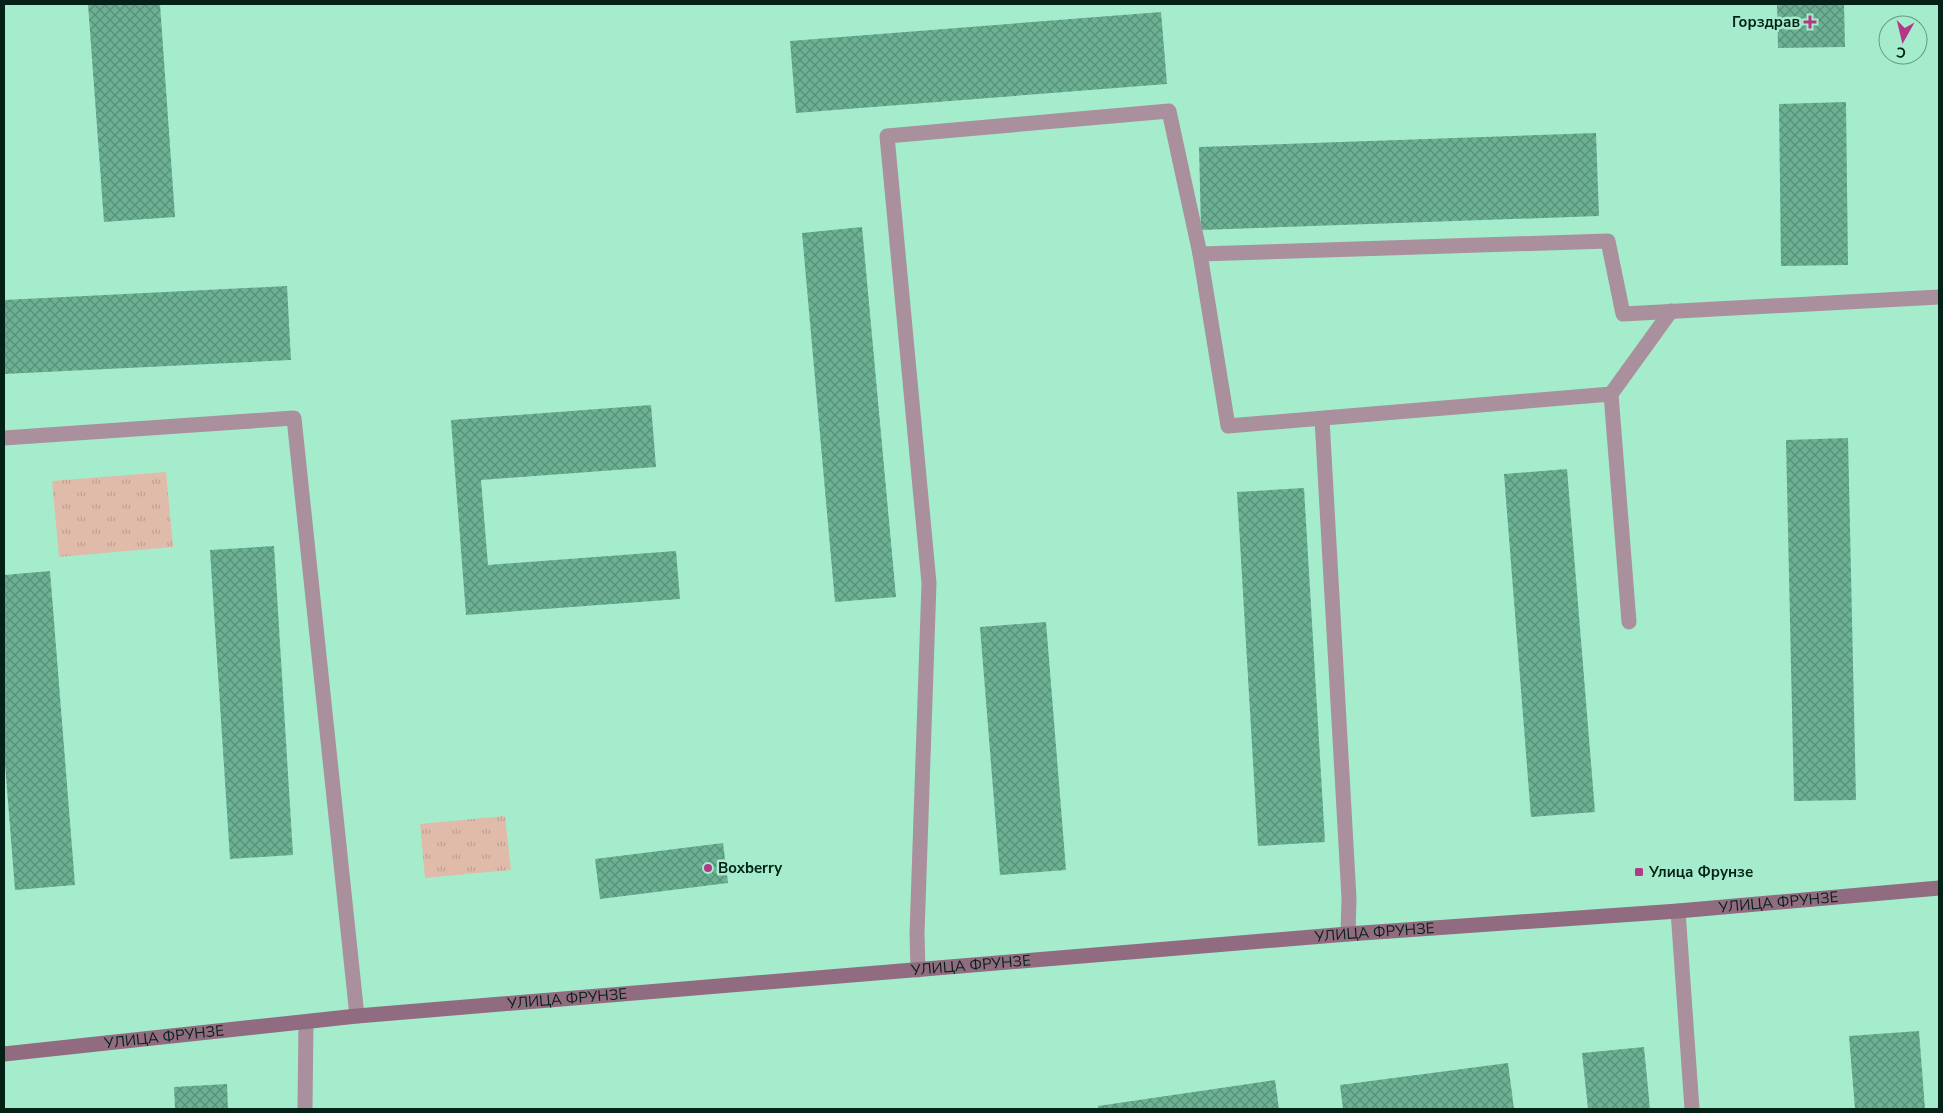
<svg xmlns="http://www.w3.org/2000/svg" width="1943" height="1113" font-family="'Nunito Sans',sans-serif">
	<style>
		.park { fill: url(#park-tufts) }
		.building { fill: url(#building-cross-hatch) }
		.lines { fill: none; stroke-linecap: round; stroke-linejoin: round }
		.lane { stroke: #aa909d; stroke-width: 15 }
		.secondary { stroke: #916b80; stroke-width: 15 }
		.poi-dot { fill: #b43887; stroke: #a5eccd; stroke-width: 2 }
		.labels { text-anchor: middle; stroke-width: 5; stroke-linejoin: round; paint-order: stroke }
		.poi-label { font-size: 15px; font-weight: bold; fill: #032116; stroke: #a5eccd; text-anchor: start }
		.street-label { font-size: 15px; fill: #032116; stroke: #a5eccd }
	</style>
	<defs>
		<pattern id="park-tufts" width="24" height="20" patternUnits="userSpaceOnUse" patternTransform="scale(1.25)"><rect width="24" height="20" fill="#e1bbaa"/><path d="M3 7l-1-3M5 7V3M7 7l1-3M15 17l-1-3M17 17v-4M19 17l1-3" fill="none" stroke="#bfa092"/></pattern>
		<pattern id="building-cross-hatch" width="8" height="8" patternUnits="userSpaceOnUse" patternTransform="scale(1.25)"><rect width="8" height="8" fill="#6cb194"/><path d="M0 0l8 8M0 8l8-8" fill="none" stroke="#579078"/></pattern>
	</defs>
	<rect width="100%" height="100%" fill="#a5eccd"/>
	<g class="park">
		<polygon points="166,472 173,547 59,557 52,481"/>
		<polygon points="505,816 511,870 425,878 420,824"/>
	</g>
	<g class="building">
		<polygon points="88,4 160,4 175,217 104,222"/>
		<polygon points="1777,4 1844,4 1845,47 1778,48"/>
		<polygon points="1161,12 1167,84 796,113 790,41"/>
		<polygon points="1846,102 1848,265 1781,266 1779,104"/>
		<polygon points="1596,133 1599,216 1201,230 1199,147"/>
		<polygon points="862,227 896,597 835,602 802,233"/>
		<polygon points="287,286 291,360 4,374 4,300"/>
		<polygon points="651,405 656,467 481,480 488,565 676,551 680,599 466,615 451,420"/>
		<polygon points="1848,438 1856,800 1794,801 1786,440"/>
		<polygon points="1567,469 1595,812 1531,817 1504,474"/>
		<polygon points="1304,488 1325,842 1258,846 1237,492"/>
		<polygon points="274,546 293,855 230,859 210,550"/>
		<polygon points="50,571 75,885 15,890 4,751 4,575"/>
		<polygon points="1046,622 1066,870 1000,875 980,627"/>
		<polygon points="723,843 728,883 600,899 595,859"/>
		<polygon points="1919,1031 1925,1109 1855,1109 1849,1036"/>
		<polygon points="1644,1047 1650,1109 1588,1109 1582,1053"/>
		<polygon points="1508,1063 1514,1109 1343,1109 1340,1085"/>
		<polygon points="1275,1080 1279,1109 1098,1109 1098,1106"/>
		<polygon points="227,1084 228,1109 175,1109 174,1087"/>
	</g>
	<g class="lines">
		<g class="lane">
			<polyline points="1200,254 1228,426 1611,394 1671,311"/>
			<polyline points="1611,394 1629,622"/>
			<polyline points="1322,419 1349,898 1348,934"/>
			<polyline points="4,438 294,418 357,1016"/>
			<polyline points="1678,911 1692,1109"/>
			<polyline points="918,970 917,934 929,583 887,136 1169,111 1200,254 1608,241 1623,314 1939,297"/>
			<polyline points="305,1109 306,1022"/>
		</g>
		<path class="secondary" id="s1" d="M4,1054l353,-38 991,-82 330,-23 261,-23"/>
	</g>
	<g class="poi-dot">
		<path d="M1807.5 14.5h5v5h5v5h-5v5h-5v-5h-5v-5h5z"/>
		<circle cx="708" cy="868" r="5"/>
		<rect x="1634" y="867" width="10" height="10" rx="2.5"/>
	</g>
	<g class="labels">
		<g class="poi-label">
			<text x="1800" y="27" text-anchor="end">Горздрав</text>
			<text x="718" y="873">Boxberry</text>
			<text x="1649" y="877">Улица Фрунзе</text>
		</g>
		<g class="street-label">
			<text dy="5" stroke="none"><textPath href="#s1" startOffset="1781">УЛИЦА ФРУНЗЕ</textPath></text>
			<text dy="5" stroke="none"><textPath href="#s1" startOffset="1376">УЛИЦА ФРУНЗЕ</textPath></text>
			<text dy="5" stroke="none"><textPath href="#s1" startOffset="971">УЛИЦА ФРУНЗЕ</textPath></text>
			<text dy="5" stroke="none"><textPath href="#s1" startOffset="566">УЛИЦА ФРУНЗЕ</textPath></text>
			<text dy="5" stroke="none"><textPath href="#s1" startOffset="161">УЛИЦА ФРУНЗЕ</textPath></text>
		</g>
	</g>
	<rect width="1943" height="1113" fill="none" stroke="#032116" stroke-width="10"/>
	<g transform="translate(1903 40) rotate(188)"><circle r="24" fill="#a5eccd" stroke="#649b84"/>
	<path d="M0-4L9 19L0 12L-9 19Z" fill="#b43887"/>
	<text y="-8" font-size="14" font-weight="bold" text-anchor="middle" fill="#032116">С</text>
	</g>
</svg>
